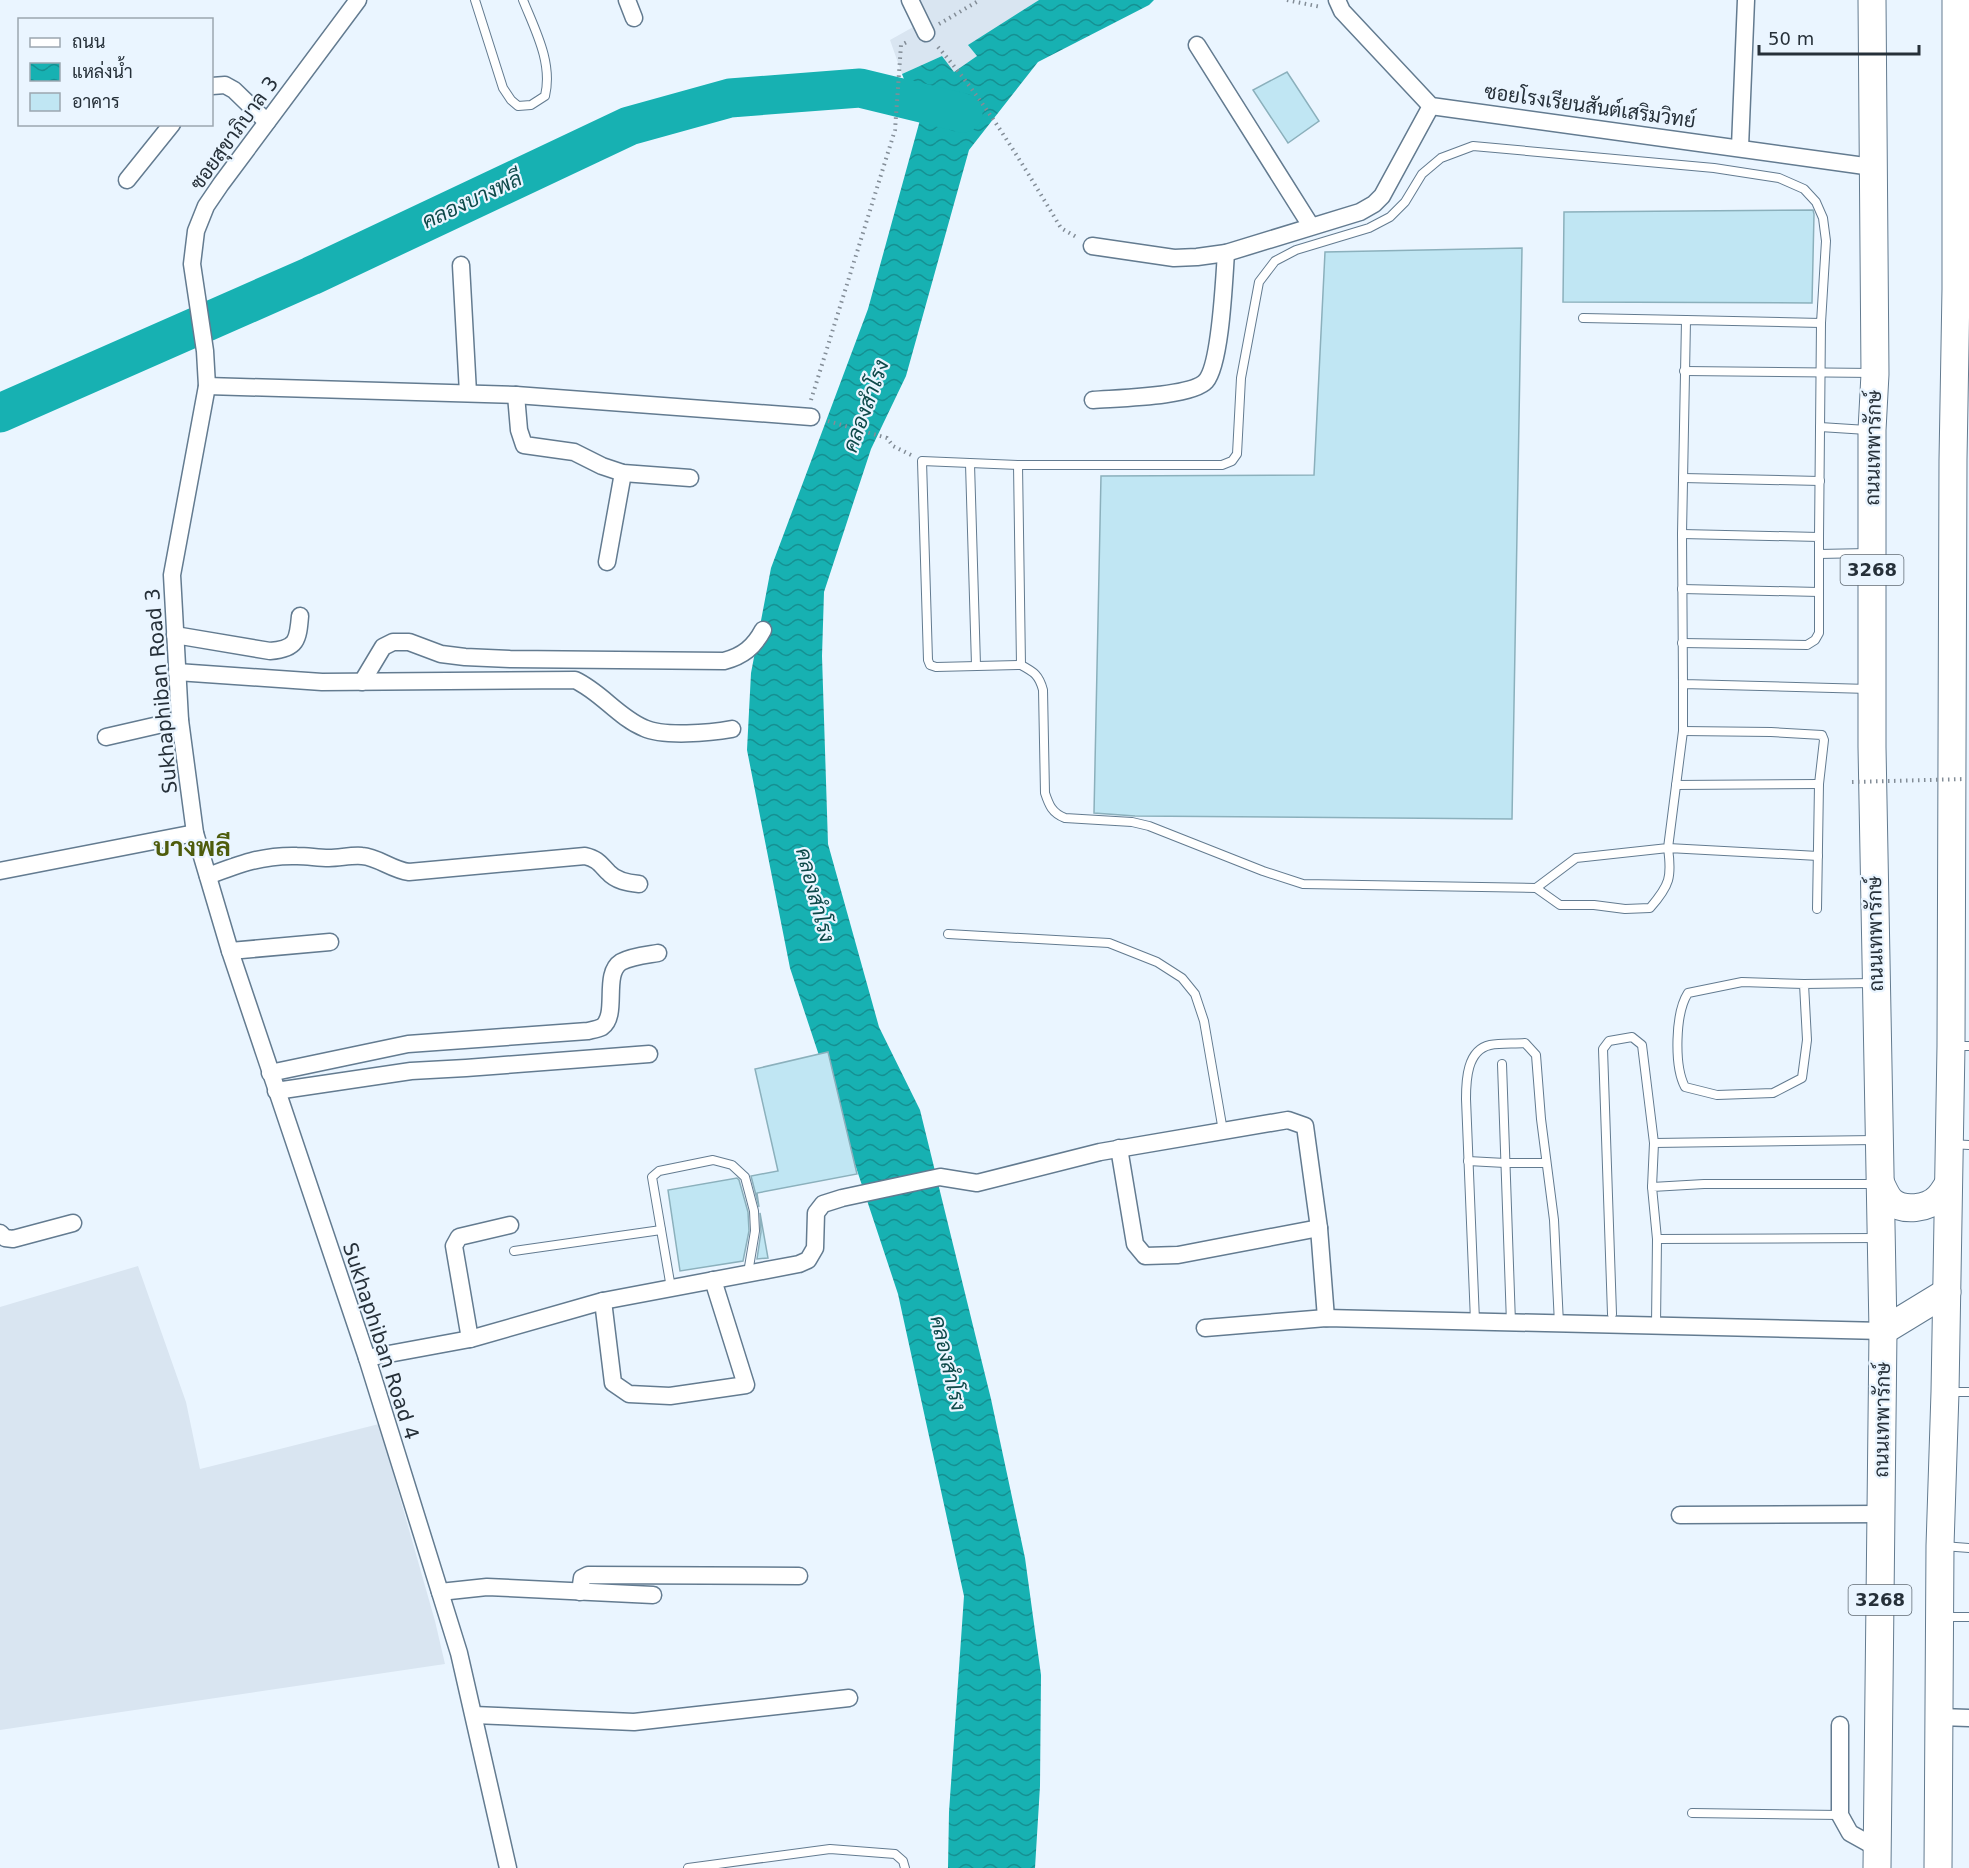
<svg xmlns="http://www.w3.org/2000/svg" width="1969" height="1868" font-family="'DejaVu Sans',Sarabun,sans-serif">
	<style>
		.built { fill: #d9e5f1 }
		.water { fill: url(#water-waves) }
		.lines { fill: none; stroke-linecap: round; stroke-linejoin: round }
		.river { stroke: #17b1b2; stroke-width: 39 }
		.building { fill: #c0e6f3; stroke: #8bb0bc; stroke-width: 1.5 }
		.service-casing { stroke: #637b90; stroke-width: 10 }
		.minor-casing { stroke: #637b90; stroke-width: 19 }
		.primary-casing { stroke: #637b90; stroke-width: 29 }
		.path { stroke: #838d97; stroke-width: 4; stroke-dasharray: 1.5 4.5; stroke-linecap: butt }
		.service { stroke: #fff; stroke-width: 8 }
		.minor { stroke: #fff; stroke-width: 16 }
		.primary { stroke: #fff; stroke-width: 27 }
		.path-bridge { stroke: #838d97; stroke-width: 4; stroke-dasharray: 1.5 4.5; stroke-linecap: butt }
		.labels { text-anchor: middle; stroke-width: 4.5; stroke-linejoin: round; paint-order: stroke }
		.shield { fill: #eaf5ff; stroke: #616b74; stroke-width: 1.5 }
		.shield-label { font-size: 18px; font-weight: bold; fill: #263039 }
		.street-label { font-size: 20px; fill: #263039; stroke: #eaf5ff }
		.water-label { font-size: 21px; font-style: italic; fill: #0d4949; stroke: #eaf5ff }
		.district-label { font-size: 26px; font-weight: bold; fill: #4e5c0c; stroke: #eaf5ff }
	</style>
	<defs>
		<pattern id="water-waves" width="16" height="10" patternUnits="userSpaceOnUse" patternTransform="scale(1.5)"><rect width="16" height="10" fill="#17b1b2"/><path d="M0 5q4-4 8 0t8 0" fill="none" stroke="#159092"/></pattern>
	</defs>
	<rect width="100%" height="100%" fill="#eaf5ff"/>
	<g class="built">
		<polygon points="903,0 1039,0 969,45 977,56 953,73 942,56 902,74 890,40 915,26"/>
		<polygon points="138,1266 186,1402 200,1469 379,1424 435,1621 445,1664 0,1730 0,1307"/>
	</g>
	<polygon class="water" points="1039,0 1154,0 1149,5 1038,62 969,150 906,376 871,449 824,592 822,656 828,844 879,1027 920,1110 991,1399 1025,1558 1041,1675 1040,1786 1035,1868 948,1868 949,1812 964,1596 898,1294 790,968 747,750 751,673 771,568 868,309 920,120 902,74 942,56 954,72 977,56 968,45"/>
	<g class="lines">
		<polyline class="river" points="0,413 311,276 629,126 730,98 860,88 963,113"/>
	</g>
	<g class="building">
		<polygon points="1287,72 1319,121 1288,143 1253,90"/>
		<polygon points="1813,210 1814,214 1812,303 1563,302 1564,212"/>
		<polygon points="1522,248 1512,819 1135,816 1094,813 1101,476 1314,475 1325,252"/>
		<polygon points="828,1052 857,1174 757,1193 759,1207 751,1176 778,1171 755,1069"/>
		<polygon points="737,1178 739,1180 748,1212 749,1231 743,1261 680,1271 668,1190"/>
		<polygon points="760,1213 768,1258 757,1259 761,1232"/>
	</g>
	<g class="lines">
		<defs>
			<g id="service">
				<path d="M475,0l28,88 8,12 7,6 13,-1 14,-9c8,-33 -10,-66 -22,-96"/>
				<polyline points="1583,318 1686,320"/>
				<polyline points="1684,371 1873,373"/>
				<polyline points="1820,427 1867,430"/>
				<polyline points="970,464 976,665"/>
				<polyline points="1018,465 922,461 928,660 930,665 936,667 1021,665"/>
				<polyline points="1683,478 1820,481"/>
				<polyline points="1682,534 1819,537 1819,633 1815,640 1807,645 1682,643"/>
				<polyline points="1819,537 1821,323"/>
				<polyline points="1819,554 1868,553"/>
				<polyline points="1682,589 1819,592"/>
				<path d="M1683,684l-1,-150 4,-214 135,3 5,-82 -3,-23 -7,-16 -12,-13 -25,-11 -65,-10 -241,-22 -32,12 -19,16 -17,28 -15,15 -21,11 -73,22 -21,11 -16,21 -18,96 -4,76 -5,7 -10,4h-204l3,200c13,7 18,10 22,25l2,103c4,12 7,20 20,25l67,4 17,4 114,45 40,13 233,4 40,-30 92,-10 15,-117v-47l186,5"/>
				<polyline points="1683,731 1771,732 1822,735 1824,740 1819,784 1817,909"/>
				<polyline points="1676,785 1819,784"/>
				<path d="M1536,888l24,17h34l31,4 25,-1c20,-23 22,-31 18,-60l150,8"/>
				<polyline points="948,934 1109,943 1157,962 1182,978 1195,994 1204,1021 1223,1131"/>
				<path d="M1804,984l3,56 -5,38 -29,15 -56,2 -32,-8c-11,-21 -10,-74 3,-94l54,-11 62,2 70,-1"/>
				<polyline points="1954,1046 1969,1046"/>
				<polyline points="1502,1064 1511,1323"/>
				<polyline points="1654,1143 1876,1140"/>
				<polyline points="1951,1144 1969,1145"/>
				<polyline points="1468,1161 1505,1163 1546,1163"/>
				<polyline points="1657,1239 1878,1238"/>
				<polyline points="514,1251 661,1230"/>
				<polyline points="671,1288 652,1177 659,1171 713,1160 732,1165 745,1177 754,1211 755,1231 748,1273"/>
				<polyline points="1612,1314 1603,1049 1609,1041 1632,1037 1642,1045 1654,1143 1652,1187"/>
				<path d="M1475,1321l-9,-222c0,-19 1,-49 24,-54 11,-2 24,-1 35,-2l11,12 5,64 13,101 5,104"/>
				<polyline points="1656,1325 1657,1239 1652,1187 1704,1184 1877,1184"/>
				<polyline points="1949,1392 1969,1392"/>
				<polyline points="1943,1546 1969,1548"/>
				<polyline points="1942,1617 1969,1617"/>
				<polyline points="1692,1813 1840,1815"/>
				<polyline points="688,1868 830,1849 895,1854 903,1861 905,1868"/>
			</g>
			<g id="minor">
				<polyline points="358,0 221,184 206,206 196,231 192,264 205,351 207,386 172,575 180,720 195,833 230,951 367,1358 459,1653 508,1868"/>
				<polyline points="627,0 634,18"/>
				<polyline points="910,0 926,33"/>
				<polyline points="1337,0 1342,11 1431,106 1872,167"/>
				<polyline points="1197,45 1311,226"/>
				<polyline points="212,86 225,85 234,90 267,122"/>
				<polyline points="1740,147 1746,0"/>
				<polyline points="127,180 172,124"/>
				<polyline points="1092,246 1174,258 1197,257 1226,253 1360,212 1374,204 1382,196 1431,106"/>
				<polyline points="461,265 468,393"/>
				<polyline points="207,386 516,395 811,417"/>
				<polyline points="516,395 519,430 524,445 574,452 602,466 623,473 690,478"/>
				<path d="M1093,400c23,-2 99,-3 113,-19 15,-18 18,-102 20,-128"/>
				<polyline points="607,562 623,473"/>
				<path d="M175,635l95,16c27,-2 28,-11 30,-35"/>
				<path d="M177,672l145,10 253,-2c26,12 43,37 69,48 19,9 66,5 88,1"/>
				<path d="M362,682l21,-35 10,-5h16l32,12 24,3 45,2 214,2c19,-5 30,-14 39,-31"/>
				<polyline points="106,737 180,720"/>
				<polyline points="0,871 195,833"/>
				<path d="M208,876c31,-12 55,-21 89,-20 11,0 21,2 32,2 11,0 22,-3 33,-2 16,1 30,14 47,16l176,-16c13,3 15,8 23,16 8,9 20,11 31,12"/>
				<polyline points="230,951 330,942"/>
				<path d="M270,1073l138,-29 180,-13c4,-1 10,-2 14,-4 17,-12 0,-53 19,-65 11,-6 25,-7 37,-9"/>
				<polyline points="276,1091 411,1071 466,1068 649,1054"/>
				<polyline points="1119,1148 1135,1244 1145,1256 1178,1255 1319,1228"/>
				<polyline points="0,1233 5,1238 13,1239 73,1223"/>
				<polyline points="603,1301 613,1383 629,1394 670,1396 746,1385 713,1280"/>
				<polyline points="1205,1328 1326,1318 1883,1331"/>
				<polyline points="470,1339 454,1246 459,1237 510,1225"/>
				<polyline points="367,1358 470,1339 603,1301 799,1264 808,1260 815,1248 816,1213 823,1204 842,1198 940,1177 977,1183 1100,1152 1288,1120 1305,1126 1319,1228 1326,1318"/>
				<polyline points="1680,1515 1881,1514"/>
				<polyline points="440,1592 487,1587 653,1595"/>
				<polyline points="580,1592 582,1578 588,1575 799,1576"/>
				<polyline points="474,1715 634,1722 849,1698"/>
				<polyline points="1940,1717 1969,1718"/>
				<polyline points="1840,1725 1840,1815 1850,1833 1877,1848"/>
			</g>
			<g id="primary">
				<polyline points="1872,0 1875,374 1872,430 1872,747 1883,1331 1877,1868"/>
				<path d="M1881,1184c3,6 5,12 10,17 12,11 37,8 48,-4 3,-3 6,-8 8,-11"/>
				<polyline points="1883,1331 1947,1292"/>
				<polyline points="1938,1868 1940,1546 1945,1392 1951,1046 1953,460 1956,289 1956,0"/>
			</g>
		</defs>
		<use href="#service" class="service-casing"/>
		<use href="#minor" class="minor-casing"/>
		<use href="#primary" class="primary-casing"/>
		<g class="path">
			<polyline points="1287,0 1321,7"/>
			<polyline points="939,24 980,0"/>
			<path d="M938,47c48,55 85,118 123,181l17,10"/>
			<polyline points="811,400 895,130 901,45 909,41"/>
			<polyline points="828,421 887,438 893,446 911,455"/>
		</g>
		<use href="#service" class="service"/>
		<use href="#minor" class="minor"/>
		<use href="#primary" class="primary"/>
		<polyline class="path-bridge" points="1852,782 1965,779"/>
	</g>
	<g class="labels">
		<g class="shield">
			<rect x="1840.5" y="555" width="63" height="30" rx="4.5"/>
			<rect x="1848.5" y="1585" width="63" height="30" rx="4.5"/>
		</g>
		<g class="shield-label">
			<text x="1872" y="576">3268</text>
			<text x="1880" y="1606">3268</text>
		</g>
		<g class="street-label">
			<text transform="translate(1590 106) rotate(8)" y="7">ซอยโรงเรียนสันต์เสริมวิทย์</text>
			<text transform="translate(234 133) rotate(-54)" y="7">ซอยสุขาภิบาล 3</text>
			<text transform="translate(1873 448) rotate(-89)" y="7">ถนนเทพารักษ์</text>
			<text transform="translate(161 691) rotate(-95)" y="7">Sukhaphiban Road 3</text>
			<text transform="translate(1875 934) rotate(-91)" y="7">ถนนเทพารักษ์</text>
			<text transform="translate(381 1341) rotate(72)" y="7">Sukhaphiban Road 4</text>
			<text transform="translate(1882 1420) rotate(-89)" y="7">ถนนเทพารักษ์</text>
		</g>
		<g class="water-label">
			<text transform="translate(472 200) rotate(-25)" y="7">คลองบางพลี</text>
			<text transform="translate(866 406) rotate(-70)" y="7">คลองสำโรง</text>
			<text transform="translate(815 895) rotate(75)" y="7">คลองสำโรง</text>
			<text transform="translate(948 1363) rotate(77)" y="7">คลองสำโรง</text>
		</g>
		<g class="district-label">
			<text x="192" y="856">บางพลี</text>
		</g>
	</g>
	<rect x="18" y="18" width="195" height="108" fill="#eaf5ff" stroke="#9ca6b0" stroke-width="1.5"/>
	<rect x="30" y="38" width="30" height="9" fill="#ffffff" stroke="#9ca6b0" stroke-width="1.5"/>
	<text x="72" y="48" font-size="18" fill="#263039">ถนน</text>
	<rect x="30" y="63" width="30" height="18" fill="url(#water-waves)" stroke="#9ca6b0" stroke-width="1.5"/>
	<text x="72" y="78" font-size="18" fill="#263039">แหล่งน้ำ</text>
	<rect x="30" y="93" width="30" height="18" fill="#c0e6f3" stroke="#9ca6b0" stroke-width="1.5"/>
	<text x="72" y="108" font-size="18" fill="#263039">อาคาร</text>
	<path d="M1759 45v9h160v-9" fill="none" stroke="#263039" stroke-width="3"/>
	<text x="1768" y="45" font-size="18" fill="#263039" stroke="#eaf5ff" stroke-width="4.5" paint-order="stroke">50 m</text>
</svg>
